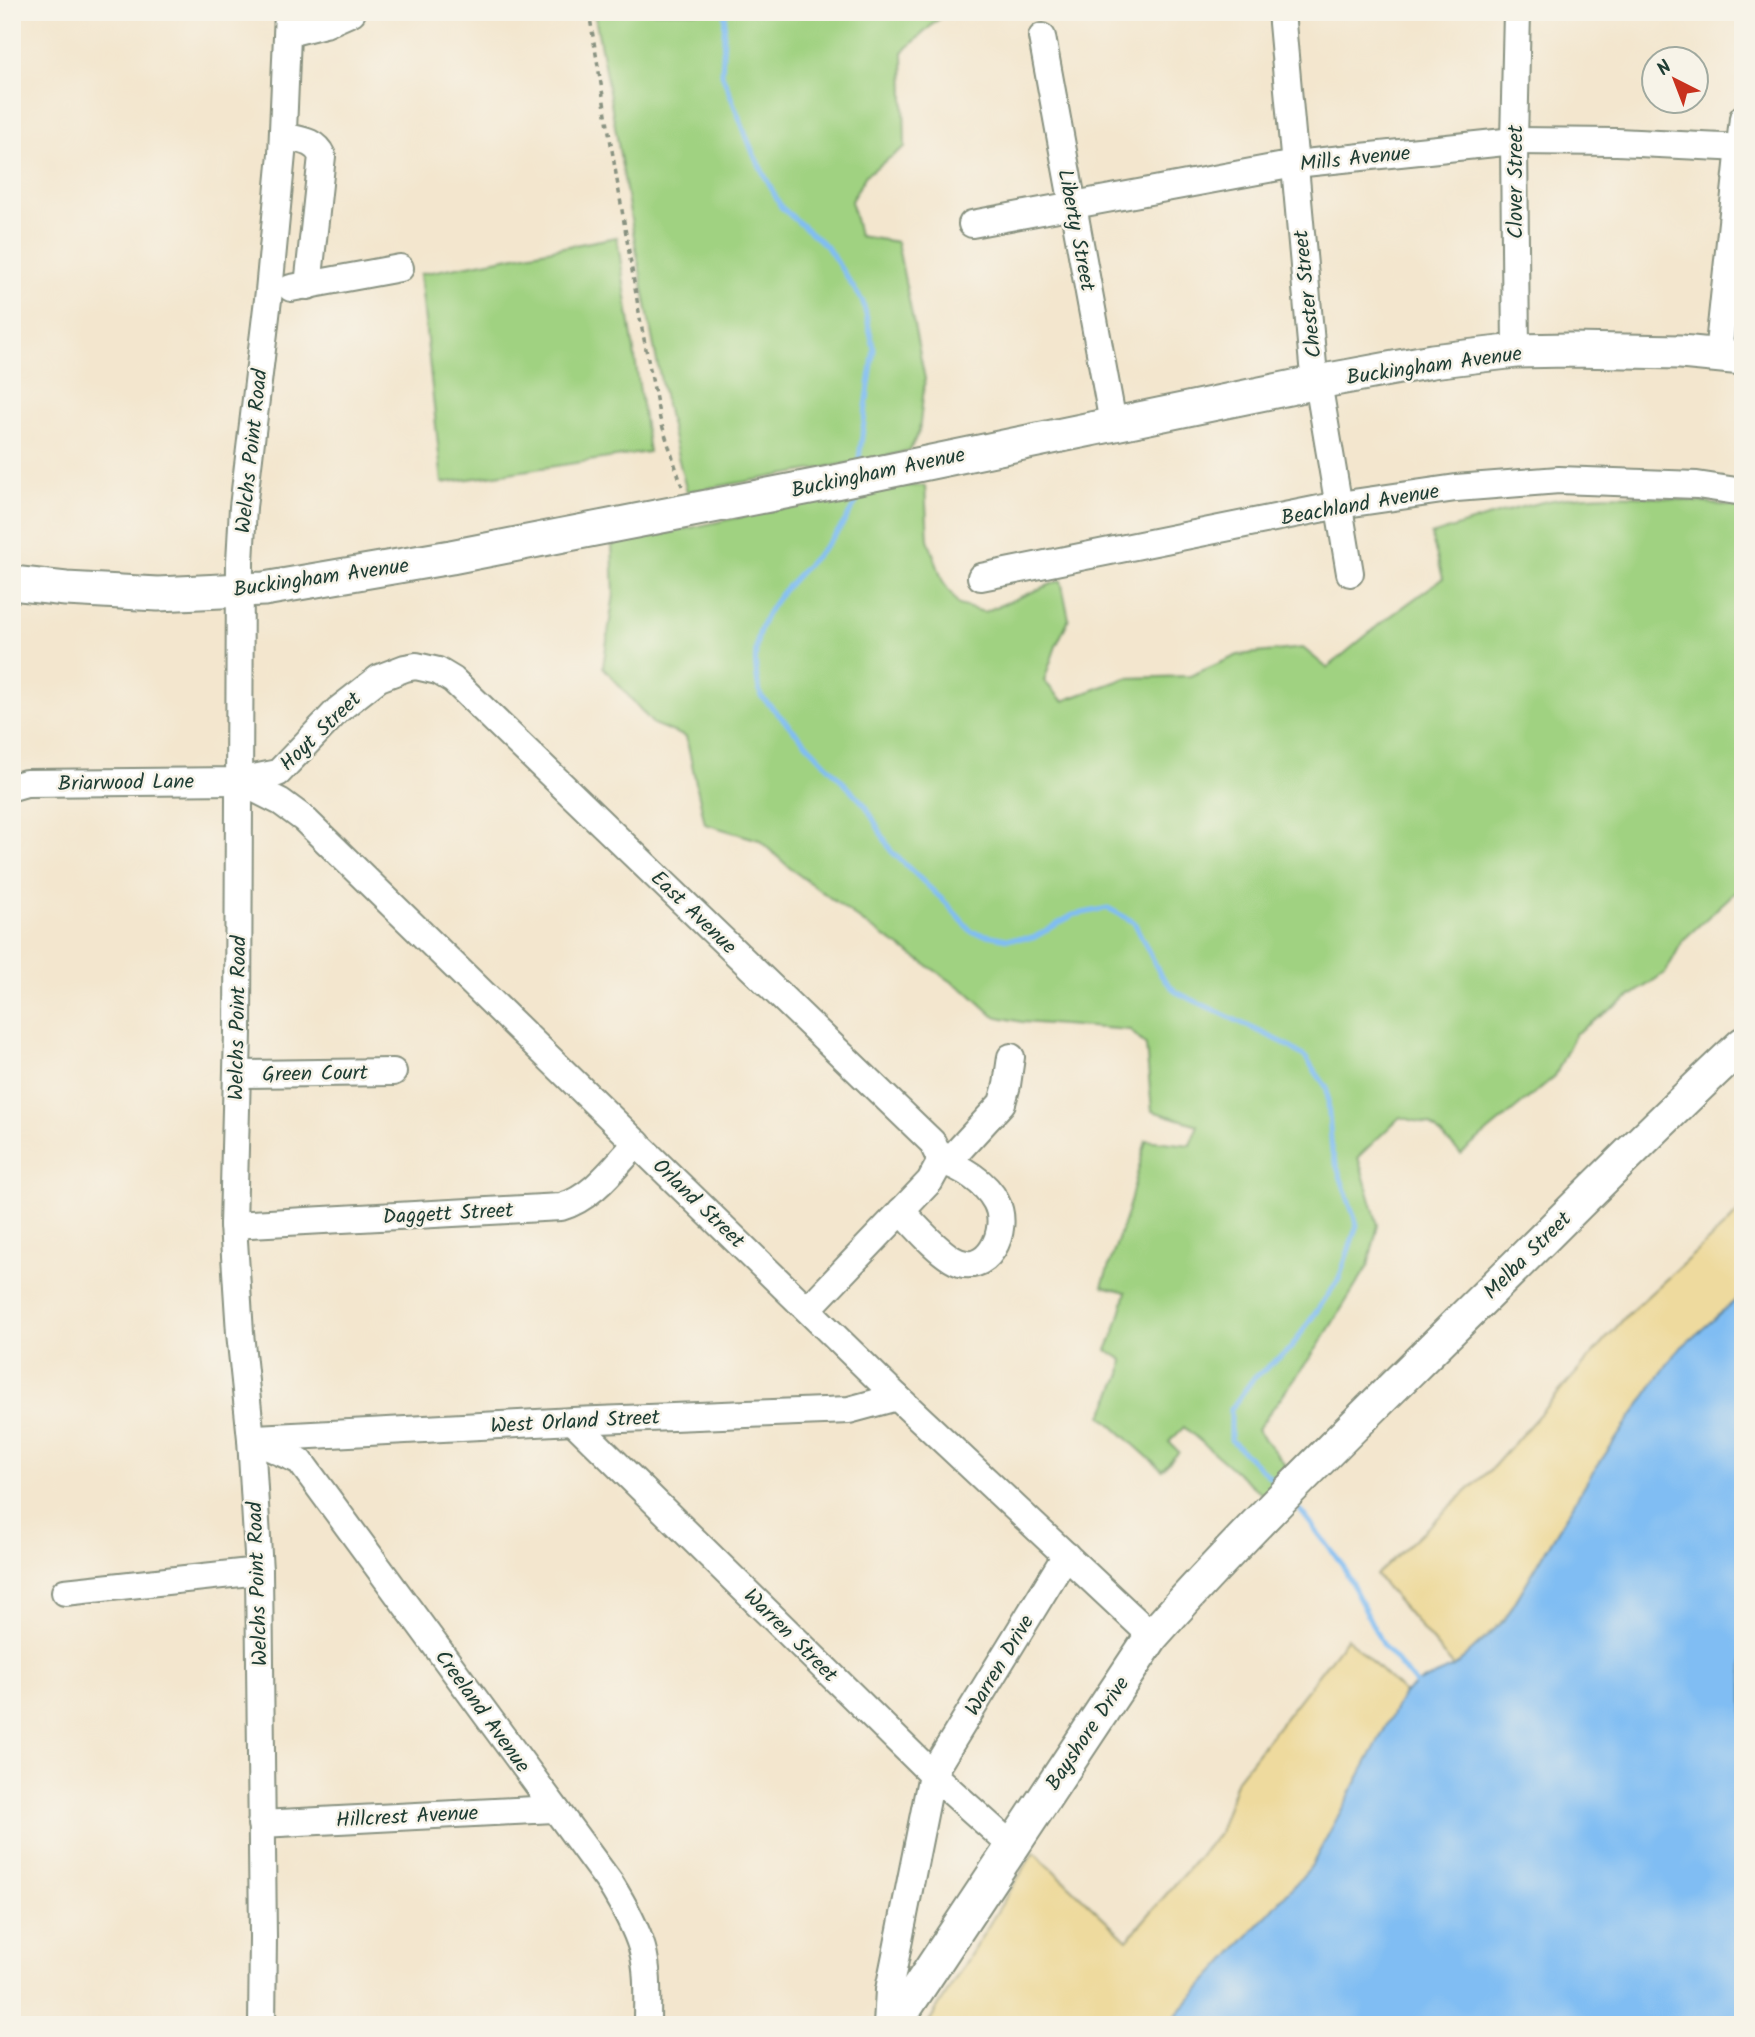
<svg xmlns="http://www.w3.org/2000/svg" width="1755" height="2037" font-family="Kalam,sans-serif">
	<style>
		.green { fill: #a0d281; stroke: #60885a; stroke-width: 2 }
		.sand { fill: #eeda9e; stroke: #868c69; stroke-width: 2 }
		.water { fill: #80bdf3; stroke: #507d94; stroke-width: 2 }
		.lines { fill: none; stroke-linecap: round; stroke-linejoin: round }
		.stream { stroke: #80bdf3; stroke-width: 5 }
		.minor-casing { stroke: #899281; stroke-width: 30 }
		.major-casing { stroke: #899281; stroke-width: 37 }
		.path { stroke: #899281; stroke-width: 3.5; stroke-dasharray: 5 5; stroke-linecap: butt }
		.minor { stroke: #fff; stroke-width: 26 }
		.major { stroke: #fff; stroke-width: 33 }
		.labels { text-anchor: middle; stroke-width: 5; stroke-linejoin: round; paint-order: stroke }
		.street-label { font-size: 21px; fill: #1f3d34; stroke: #f7f3e8 }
	</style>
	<rect width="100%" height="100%" fill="#f7f3e8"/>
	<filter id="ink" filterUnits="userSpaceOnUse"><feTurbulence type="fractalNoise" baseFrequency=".0143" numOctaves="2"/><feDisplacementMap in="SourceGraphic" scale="14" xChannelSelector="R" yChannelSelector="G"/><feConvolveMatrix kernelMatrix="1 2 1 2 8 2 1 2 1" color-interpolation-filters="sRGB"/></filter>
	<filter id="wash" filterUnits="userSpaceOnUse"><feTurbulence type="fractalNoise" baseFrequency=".00686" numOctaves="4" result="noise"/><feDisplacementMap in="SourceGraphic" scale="28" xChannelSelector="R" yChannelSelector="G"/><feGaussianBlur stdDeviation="1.57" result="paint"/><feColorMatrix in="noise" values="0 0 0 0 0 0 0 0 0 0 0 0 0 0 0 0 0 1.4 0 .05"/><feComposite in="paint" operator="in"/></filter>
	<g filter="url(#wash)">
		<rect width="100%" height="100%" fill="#f3e6ce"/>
		<g class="green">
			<path d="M594,12h352l-43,40 2,95 -39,28 -15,26 8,35 38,6 28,137 -6,53 -9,18 -26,7 -197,35c-42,-158 -61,-320 -93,-480z"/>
			<polygon points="617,237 649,452 442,483 420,274"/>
			<path d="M888,485l37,1 3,53 15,43 16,23 25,7 77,-32 8,39 -13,27 -12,35 19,20 63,-23 64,-2 48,-21 65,-7 24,20 54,-45 62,-45 -12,-43c51,-16 103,-36 156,-39 52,-3 105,5 156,12v381l-10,5 -50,46 -17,32 -91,62 -20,42 -94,78 -30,-29 -31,-8 -42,40 20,68 -10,41 -51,82 -60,82 31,38 -25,27 -79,-68 -15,15 10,10 -17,18 -60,-54 19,-42 2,-14 -16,-10 8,-19 11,-39 -24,-6 25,-73 19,-73 44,5 8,-20 -46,-14 -6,-65 -16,-16 -108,-8 -28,-6 -24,-22 -106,-71 -73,-54 -32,-29 -54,-16 -19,-87 -33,-13 -50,-57 11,-73 -2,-49z"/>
		</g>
		<g class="sand">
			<polygon points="1743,1209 1743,1294 1676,1352 1589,1478 1504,1620 1454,1667 1376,1575 1494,1466 1628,1314"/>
			<polygon points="1347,1638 1404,1693 1311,1867 1167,2025 927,2025 1034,1852 1127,1940 1219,1833 1237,1779"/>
		</g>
		<polygon class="water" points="1743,1294 1743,2025 1167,2025 1311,1867 1404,1693 1416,1684 1454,1667 1504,1621 1589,1478 1676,1352"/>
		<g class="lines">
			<g class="stream">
				<polyline points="727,12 725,16 722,74 753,153 781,207 827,247 863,302 874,349 858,466"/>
				<path d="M861,489l1,4c-8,12 -15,26 -23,37 -45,56 -102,83 -78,166l105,110 25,45 56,53 25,28 35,7 26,-1 40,-23 35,-7 26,14 26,52 16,18 108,51 21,14 22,31 5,64 25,73 -18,54 -48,69 -38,31 -22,30v31l48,46"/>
				<polyline points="1293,1501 1342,1564 1382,1644 1416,1684"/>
			</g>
		</g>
	</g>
	<g filter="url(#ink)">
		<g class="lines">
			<defs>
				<g id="minor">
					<polyline points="1281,12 1313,365 1318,382 1350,573"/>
					<polyline points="289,33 325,24 352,12"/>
					<polyline points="1042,37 1113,423"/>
					<path d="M283,136c16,4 32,4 39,20l-14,130"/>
					<polyline points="972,224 1295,164 1514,141 1617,142 1743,148"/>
					<polyline points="291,288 400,268"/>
					<polyline points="1516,351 1514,141 1517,12"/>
					<polyline points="1718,355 1743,118"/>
					<polyline points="981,577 1339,505 1456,488 1559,480 1697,485 1743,492"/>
					<polyline points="239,781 281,802 304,819 897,1397 1152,1636"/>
					<polyline points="12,787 26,783 239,781 278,773 338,710 379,678 405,668 416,666 438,671 453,680 932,1142 941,1161"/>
					<polyline points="237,1074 393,1072"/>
					<polyline points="947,1163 1002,1103 1007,1085 1011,1057"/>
					<path d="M901,1211c16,16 32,36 51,48 35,22 59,-30 44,-57 -10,-20 -35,-35 -55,-41"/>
					<path d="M233,1225l328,-18c32,-9 54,-41 76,-64"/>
					<polyline points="808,1309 930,1181 941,1161"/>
					<polyline points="573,1421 932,1774 1012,1846"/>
					<polyline points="256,1438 573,1421 849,1410 897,1397"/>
					<path d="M251,1439l49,22 310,422c13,21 25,42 32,65 7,24 5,52 5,77"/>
					<polyline points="65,1592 259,1571"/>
					<polyline points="261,1824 554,1809"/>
					<polyline points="262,2025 263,1937 259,1571 251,1439 240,1333 233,1225 238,1032 240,562 243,507 269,291 282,154 288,12"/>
					<polyline points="887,2025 889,1990 932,1774 1066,1555"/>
				</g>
				<g id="major">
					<polyline points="12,583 66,589 158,594 264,589 451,557 830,483 1318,382 1432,361 1516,351 1569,350 1681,352 1743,358"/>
					<path d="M894,2025l258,-389c97,-109 203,-211 307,-314 95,-93 187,-188 284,-278"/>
				</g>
			</defs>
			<use href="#minor" class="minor-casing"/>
			<use href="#major" class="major-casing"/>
			<polyline class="path" points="589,12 641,324 660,419 682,486"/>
			<use href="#minor" class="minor"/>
			<use href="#major" class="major"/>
		</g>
	</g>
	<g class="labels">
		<g class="street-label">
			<text transform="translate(1355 158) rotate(-6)" y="7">Mills Avenue</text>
			<text transform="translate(1515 182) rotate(-90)" y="7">Clover Street</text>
			<text transform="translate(1077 230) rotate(79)" y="7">Liberty Street</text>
			<text transform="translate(1307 294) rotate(-96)" y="7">Chester Street</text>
			<text transform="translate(1434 365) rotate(-8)" y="7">Buckingham Avenue</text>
			<text transform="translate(251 451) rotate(-84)" y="7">Welchs Point Road</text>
			<text transform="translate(878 472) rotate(-12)" y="7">Buckingham Avenue</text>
			<text transform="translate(1360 504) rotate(-10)" y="7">Beachland Avenue</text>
			<text transform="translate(321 577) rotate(-8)" y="7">Buckingham Avenue</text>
			<text transform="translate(320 731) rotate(-44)" y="7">Hoyt Street</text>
			<text transform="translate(126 782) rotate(-1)" y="7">Briarwood Lane</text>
			<text transform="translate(694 912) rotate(44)" y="7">East Avenue</text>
			<text transform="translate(237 1018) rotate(-89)" y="7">Welchs Point Road</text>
			<text transform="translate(315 1073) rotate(-1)" y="7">Green Court</text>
			<text transform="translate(699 1203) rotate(44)" y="7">Orland Street</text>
			<text transform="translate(448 1213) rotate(-3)" y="7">Daggett Street</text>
			<text transform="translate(1527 1255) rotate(-45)" y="7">Melba Street</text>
			<text transform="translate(575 1421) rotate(-3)" y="7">West Orland Street</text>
			<text transform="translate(257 1584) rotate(-92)" y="7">Welchs Point Road</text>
			<text transform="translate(791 1635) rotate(45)" y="7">Warren Street</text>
			<text transform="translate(999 1665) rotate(-59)" y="7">Warren Drive</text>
			<text transform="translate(483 1711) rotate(54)" y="7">Creeland Avenue</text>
			<text transform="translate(1087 1733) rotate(-56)" y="7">Bayshore Drive</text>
			<text transform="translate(407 1816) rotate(-3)" y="7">Hillcrest Avenue</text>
		</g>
	</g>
	<rect width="1755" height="2037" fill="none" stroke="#f7f3e8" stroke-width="42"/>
	<g transform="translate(1675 80) rotate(318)"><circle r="33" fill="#f7f3e8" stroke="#a1aaa0" stroke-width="2"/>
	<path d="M0-5L12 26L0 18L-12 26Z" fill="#c8321e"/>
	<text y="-10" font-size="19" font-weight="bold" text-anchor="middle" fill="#1f3d34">N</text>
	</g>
</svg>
